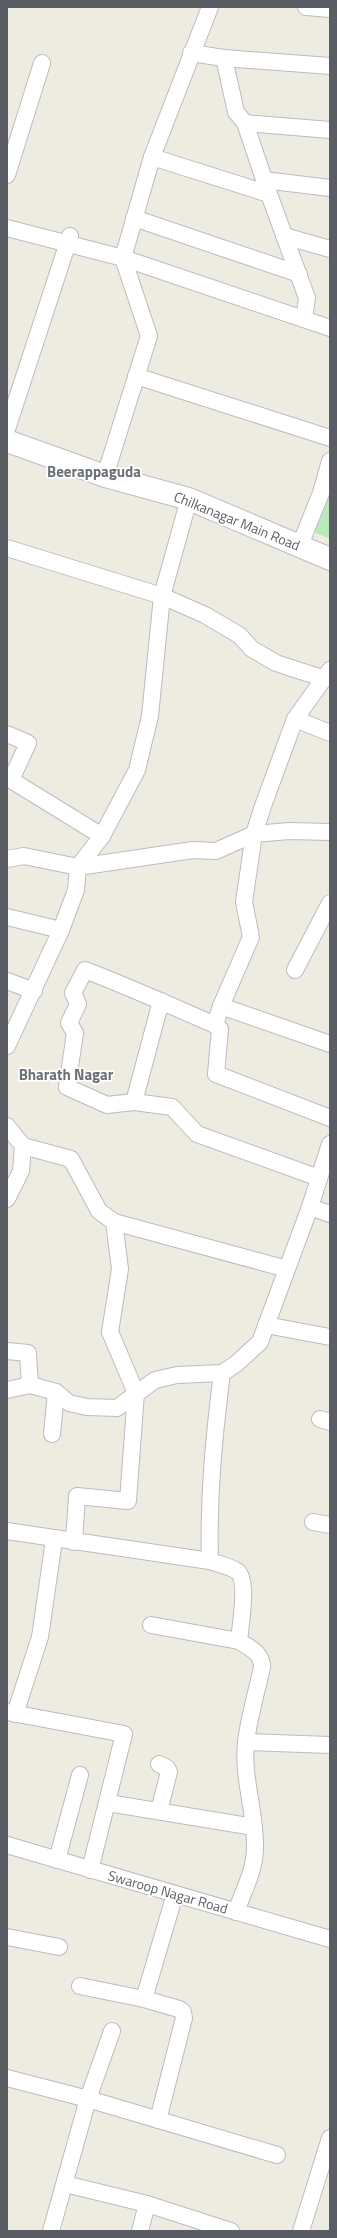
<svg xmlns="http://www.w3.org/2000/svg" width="337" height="2238" font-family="'Titillium Web',sans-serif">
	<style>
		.green { fill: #bbe9bc }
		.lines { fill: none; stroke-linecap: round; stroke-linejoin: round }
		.street-casing { stroke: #b9bcc2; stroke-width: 18 }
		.secondary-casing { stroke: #babec5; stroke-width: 24 }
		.street { stroke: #fff; stroke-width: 16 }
		.secondary { stroke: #fff; stroke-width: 22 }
		.labels { text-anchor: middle; stroke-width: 3.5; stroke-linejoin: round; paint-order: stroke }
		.street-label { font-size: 14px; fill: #5a5e64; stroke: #fff }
		.neighbourhood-label { font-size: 15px; font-weight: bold; fill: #6b7076; stroke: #fff }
	</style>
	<rect width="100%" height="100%" fill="#eeece1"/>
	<polygon class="green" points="330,480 330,539 310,530"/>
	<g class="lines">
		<defs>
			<g id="street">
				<polyline points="306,7 330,9"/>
				<polyline points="191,53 224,58 330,66"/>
				<polyline points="224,58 236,112 245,123 269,194 307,298 304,319"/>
				<polyline points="245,123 330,130"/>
				<polyline points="152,157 269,194"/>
				<polyline points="7,175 42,63"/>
				<polyline points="264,180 330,188"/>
				<polyline points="134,218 299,274"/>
				<polyline points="7,228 123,258 330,328"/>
				<polyline points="284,236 330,249"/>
				<polyline points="136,376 330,438"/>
				<polyline points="7,429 70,236"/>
				<polyline points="105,476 149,336 123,258 152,157 210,7"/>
				<polyline points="300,545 321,493 330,461"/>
				<polyline points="7,548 162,596 205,615 239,635 252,649 276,663 325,679"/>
				<polyline points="330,670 295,719 263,806 254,834 244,902 251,937 221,1006 330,1044"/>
				<polyline points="295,719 330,733"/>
				<polyline points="7,734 28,743 11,780 102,836"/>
				<polyline points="7,859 24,856 78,867 193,850 216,851 254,834 289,831 330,832"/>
				<polyline points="7,917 61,930"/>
				<polyline points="295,970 330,903"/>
				<polyline points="7,981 34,991"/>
				<path d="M161,1001l-27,101 -27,3 -40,-18 8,-54 -6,-10 9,-19 -5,-11 12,-23c44,17 87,36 130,55l6,-19"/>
				<polyline points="215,1025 220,1029 216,1074 330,1118"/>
				<polyline points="7,1046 61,930 76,890 78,867 102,836 137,770 150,716 162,596 189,499"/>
				<polyline points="134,1102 172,1107 197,1134 319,1178"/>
				<polyline points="7,1126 23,1146 21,1171 7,1199"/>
				<polyline points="23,1146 71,1159 99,1211 114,1222 120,1269 110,1332 136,1393 128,1501 77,1496 74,1542"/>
				<polyline points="310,1207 330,1214"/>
				<polyline points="114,1222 287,1269"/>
				<polyline points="266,1325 330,1337"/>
				<polyline points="7,1351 28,1353 30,1385"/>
				<polyline points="7,1390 30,1385 56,1392 69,1403 87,1407 117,1408 155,1380 177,1375 222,1373 236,1364 260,1342 310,1207 330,1144"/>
				<polyline points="320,1419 330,1422"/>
				<polyline points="52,1434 56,1392"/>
				<polyline points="313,1522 330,1525"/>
				<path d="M7,1531l203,30c8,3 19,5 27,10 12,9 3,56 2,70 11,7 23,12 23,26 -5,24 -13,50 -16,75 -4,36 10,70 9,106 0,22 -12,44 -19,64"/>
				<path d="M210,1561c-2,-64 4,-125 12,-188"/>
				<polyline points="151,1625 239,1641"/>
				<polyline points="7,1712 124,1734 90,1870"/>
				<polyline points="15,1714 40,1637 54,1540"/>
				<polyline points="246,1742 330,1745"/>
				<polyline points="108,1803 254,1827"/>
				<polyline points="159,1811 169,1772 167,1768 159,1764"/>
				<polyline points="7,1845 330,1939"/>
				<polyline points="57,1860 80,1775"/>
				<polyline points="7,1937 59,1947"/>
				<polyline points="80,1986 144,1999 175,1894"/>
				<polyline points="144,1999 179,2009 183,2012 184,2018 158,2120"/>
				<polyline points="7,2078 88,2099 277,2155"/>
				<polyline points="65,2184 147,2204 231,2231"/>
				<polyline points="51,2231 88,2099 112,2031"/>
				<polyline points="140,2231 147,2204"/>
				<polyline points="301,2231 330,2138"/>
			</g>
			<polyline id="secondary" points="7,441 105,476 189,499 330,559"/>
		</defs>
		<use href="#street" class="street-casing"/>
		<use href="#secondary" class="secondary-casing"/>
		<use href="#street" class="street"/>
		<use href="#secondary" class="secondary"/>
	</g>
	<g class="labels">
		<g class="street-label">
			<text transform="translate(237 521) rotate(22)" y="5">Chilkanagar Main Road</text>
			<text transform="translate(168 1892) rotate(16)" y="5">Swaroop Nagar Road</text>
		</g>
		<g class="neighbourhood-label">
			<text x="94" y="477">Beerappaguda</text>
			<text x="66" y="1080">Bharath Nagar</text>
		</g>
	</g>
	<rect width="337" height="2238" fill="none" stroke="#5a5e64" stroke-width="16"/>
</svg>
